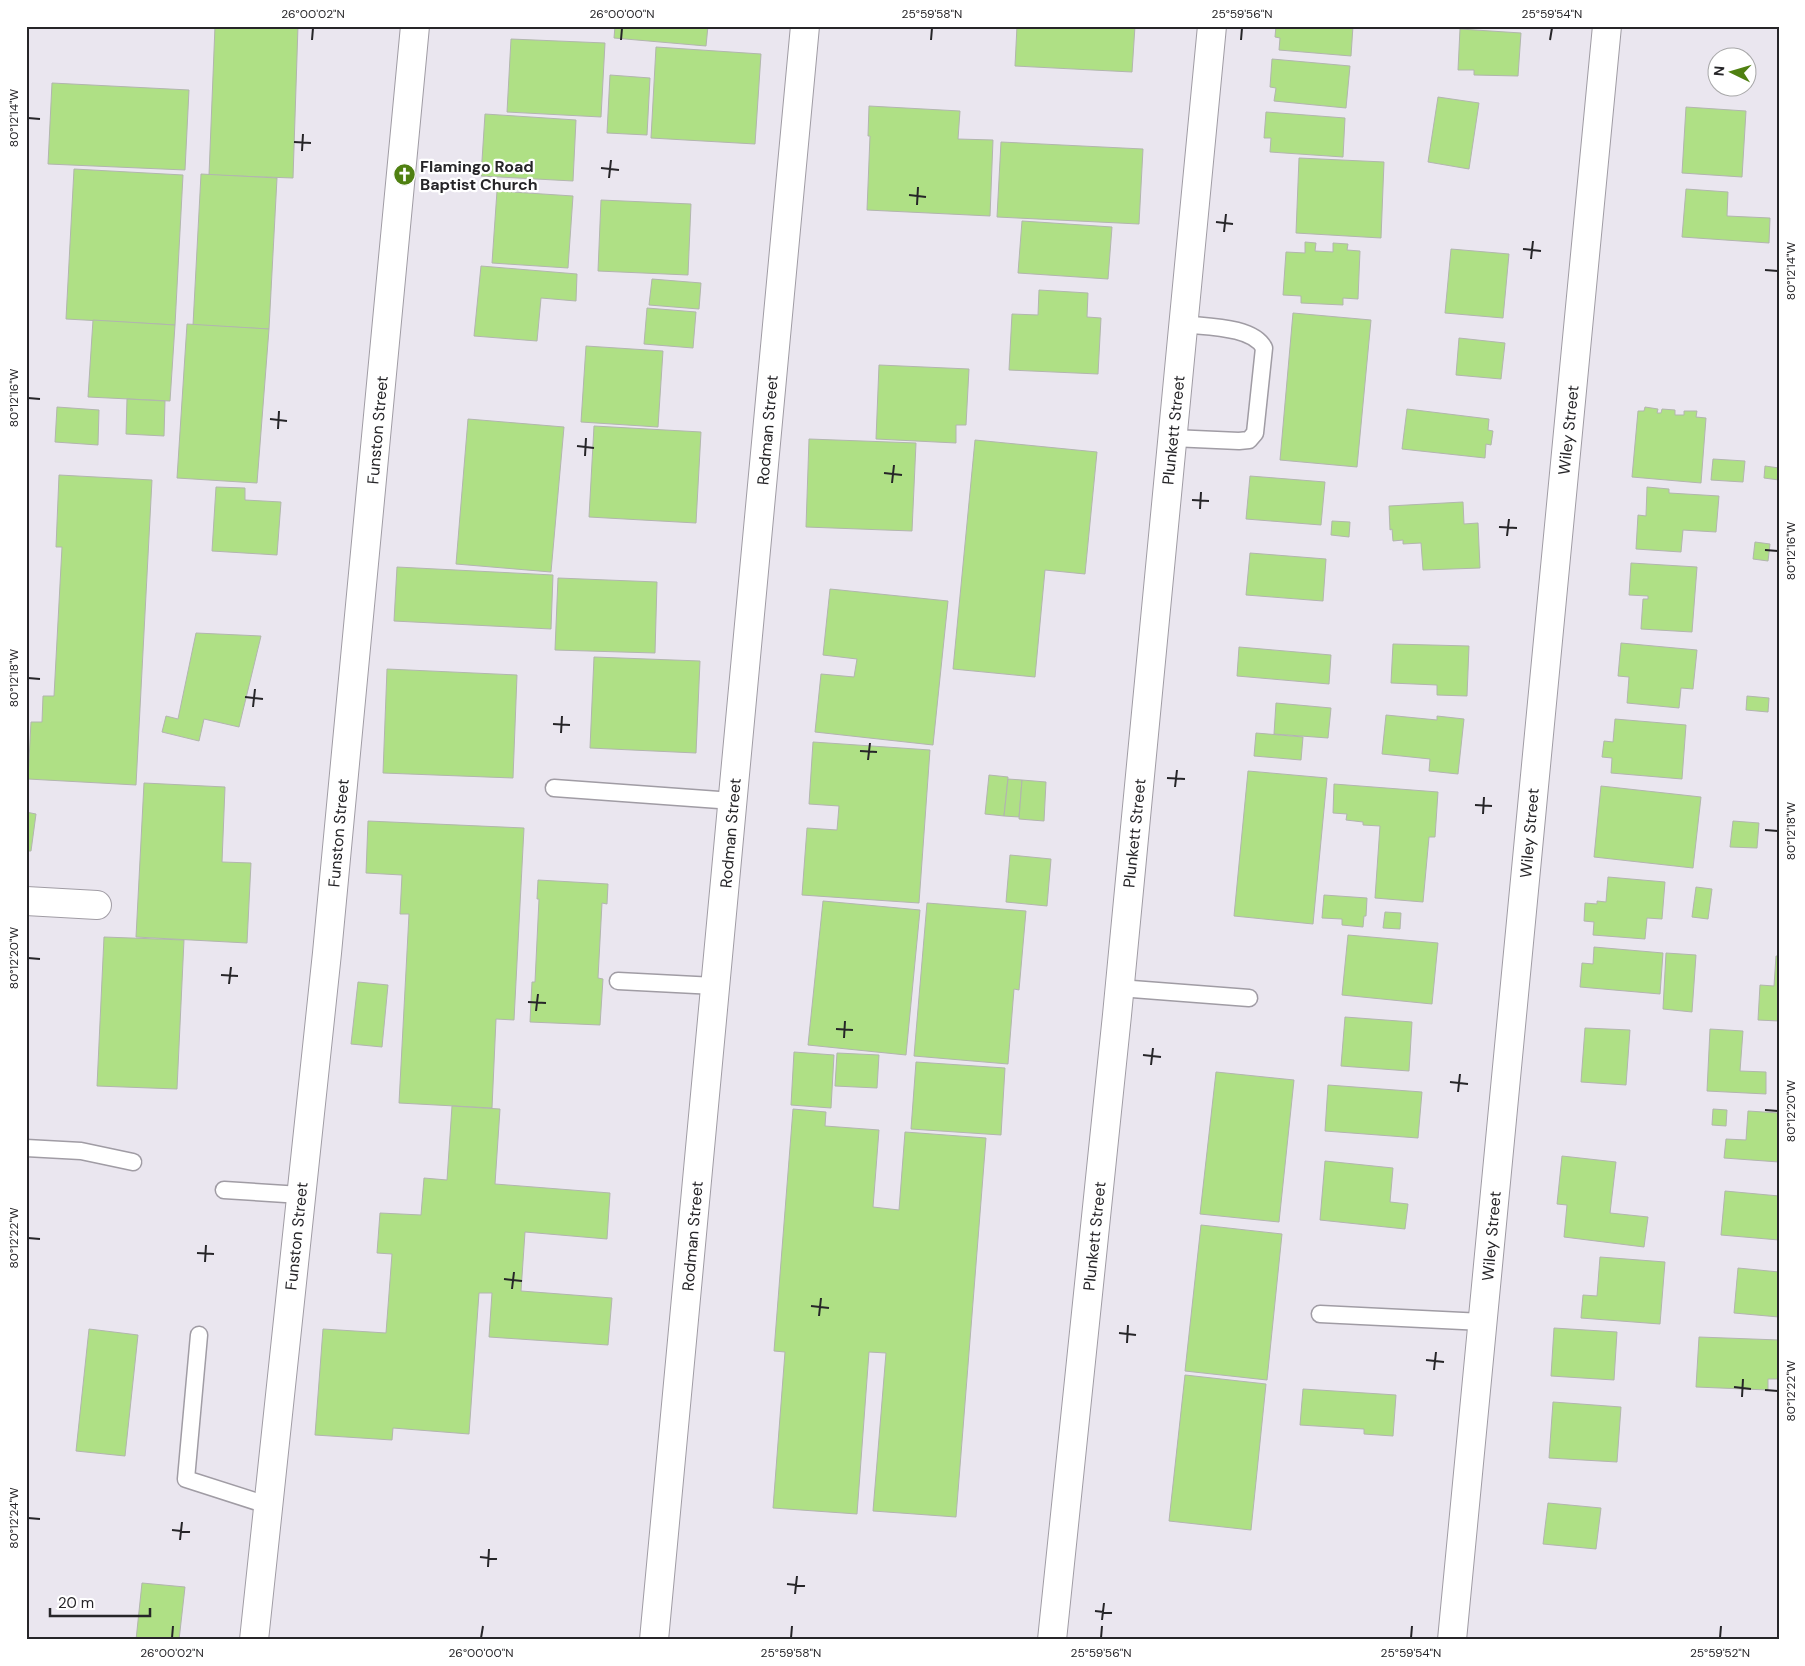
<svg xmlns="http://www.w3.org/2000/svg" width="1805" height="1666" font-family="'DM Sans',sans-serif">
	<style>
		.building { fill: #afe085; stroke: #b2b6ae }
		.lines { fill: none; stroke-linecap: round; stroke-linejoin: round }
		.service-casing { stroke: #a09ca4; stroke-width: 19 }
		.minor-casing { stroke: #a09ca4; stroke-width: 30 }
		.service { stroke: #fff; stroke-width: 16 }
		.minor { stroke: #fff; stroke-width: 28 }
		.ticks { fill: none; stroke: #262528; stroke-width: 2 }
		.labels { text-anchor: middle; stroke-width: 4.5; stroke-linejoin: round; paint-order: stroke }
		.poi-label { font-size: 16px; font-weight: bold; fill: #262528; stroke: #fff; text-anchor: start }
		.street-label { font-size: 16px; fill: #262528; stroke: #fff }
		.neatline { fill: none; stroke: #262528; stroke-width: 2 }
		.ticks-label { font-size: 12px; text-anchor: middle; fill: #262528 }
	</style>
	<rect width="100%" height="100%" fill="#eae6ef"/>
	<g class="building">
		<polygon points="215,26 298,26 293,178 209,175"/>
		<polygon points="615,26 708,26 706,46 614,38"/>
		<polygon points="1017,26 1135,26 1132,72 1015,66"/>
		<polygon points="1276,26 1353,26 1351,56 1279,50 1280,38 1275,37"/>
		<polygon points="1460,29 1521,33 1518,76 1474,75 1474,70 1458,70"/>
		<polygon points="511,39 605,43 601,117 507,112"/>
		<polygon points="656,47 761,54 755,144 651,138"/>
		<polygon points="1272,59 1350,66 1346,108 1274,101 1276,88 1270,87"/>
		<polygon points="610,75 650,78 647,135 607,133"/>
		<polygon points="52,83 189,90 185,170 48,164"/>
		<polygon points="1438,97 1479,103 1469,169 1428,162"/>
		<polygon points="869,106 960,111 958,139 993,140 990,216 867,210 870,136 868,136"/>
		<polygon points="1686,107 1746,111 1742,177 1682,173"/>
		<polygon points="1266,112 1345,118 1343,157 1270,152 1271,138 1264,138"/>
		<polygon points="485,114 576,120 573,181 481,176"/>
		<polygon points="1001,142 1143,149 1139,224 997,217"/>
		<polygon points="1299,158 1384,162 1381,238 1296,233"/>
		<polygon points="74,169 183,175 175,325 66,319"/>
		<polygon points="201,174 277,178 269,329 193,325"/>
		<polygon points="1686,189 1728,192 1727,216 1770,218 1769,243 1682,237"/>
		<polygon points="497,191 573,196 568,268 492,263"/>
		<polygon points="601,200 691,204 688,275 598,271"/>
		<polygon points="1022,221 1112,227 1108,279 1018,273"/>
		<polygon points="1305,242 1316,243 1315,251 1333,252 1333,243 1348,244 1347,250 1360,251 1358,299 1343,298 1343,305 1301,303 1301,296 1283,295 1286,252 1305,253"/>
		<polygon points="1451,249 1509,254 1503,318 1445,313"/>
		<polygon points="481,266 577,274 576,301 541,298 537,341 474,336"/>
		<polygon points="652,279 701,283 699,309 649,305"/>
		<polygon points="1039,290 1088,293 1087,317 1101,318 1098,374 1009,370 1012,314 1038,315"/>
		<polygon points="647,308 696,312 693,348 644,344"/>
		<polygon points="1293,313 1371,320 1357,467 1280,460"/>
		<polygon points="93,320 175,325 170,401 88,397"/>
		<polygon points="187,324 269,329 257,483 177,478"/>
		<polygon points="1459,338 1505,343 1501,379 1456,375"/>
		<polygon points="586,346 663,351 658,427 581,422"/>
		<polygon points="879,365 969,369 966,425 956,425 956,443 876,439"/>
		<polygon points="127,399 165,401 164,436 126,434"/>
		<polygon points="57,407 99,410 98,445 55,442"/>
		<polygon points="1645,407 1658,409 1657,413 1661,413 1662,409 1675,410 1675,415 1684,415 1684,411 1697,411 1696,417 1706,418 1701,483 1632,477 1638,411 1644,411"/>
		<polygon points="1407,409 1489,419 1488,430 1493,431 1491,445 1486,444 1485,458 1402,449"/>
		<polygon points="468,419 564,427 551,572 456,564"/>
		<polygon points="594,426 701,432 696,523 589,517"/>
		<polygon points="809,439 916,443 912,531 806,527"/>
		<polygon points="975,440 1097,452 1085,574 1045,570 1035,677 953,669"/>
		<polygon points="1713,459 1745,461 1743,482 1711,480"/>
		<polygon points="1765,466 1779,468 1779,480 1764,478"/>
		<polygon points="59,475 152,480 136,785 28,779 31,722 42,722 43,696 54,696 62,547 56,547"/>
		<polygon points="1250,476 1325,482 1321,525 1246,519"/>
		<polygon points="216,487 245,488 245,500 281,502 277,555 212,551"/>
		<polygon points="1647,487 1669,489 1669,493 1719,496 1716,532 1683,530 1681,552 1636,549 1638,515 1646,516"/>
		<polygon points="1463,502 1464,524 1478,523 1480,568 1423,570 1421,543 1403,544 1403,540 1393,541 1392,529 1390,530 1389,506"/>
		<polygon points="1332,521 1350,522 1349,537 1331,535"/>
		<polygon points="1755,542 1770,544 1768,561 1753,559"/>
		<polygon points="1250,553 1326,559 1323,601 1246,595"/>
		<polygon points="1631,563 1697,567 1692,632 1641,629 1643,599 1648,599 1648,596 1629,595"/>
		<polygon points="397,567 553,575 551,629 394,621"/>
		<polygon points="558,578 657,582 655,653 555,650"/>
		<polygon points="830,589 948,601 933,745 815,732 821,674 854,677 857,659 823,655"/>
		<polygon points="196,633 261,636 239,727 204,719 199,741 162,732 166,716 178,719"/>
		<polygon points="1621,643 1697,650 1693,689 1681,688 1679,708 1627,703 1629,677 1618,676"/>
		<polygon points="1393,644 1469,646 1467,696 1437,695 1437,685 1391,683"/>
		<polygon points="1239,647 1331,655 1329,684 1237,676"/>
		<polygon points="594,657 700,661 696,753 590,748"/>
		<polygon points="387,669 517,675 513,778 383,773"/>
		<polygon points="1747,696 1769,698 1768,712 1746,710"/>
		<polygon points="1276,703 1331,708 1328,738 1274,734"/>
		<polygon points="1386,715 1437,720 1437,716 1464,719 1458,774 1429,771 1430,759 1382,754"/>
		<polygon points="1615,719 1686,725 1682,779 1611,773 1612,758 1602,757 1604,741 1613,742"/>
		<polygon points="1256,733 1303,737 1301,760 1254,756"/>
		<polygon points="813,742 930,750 919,903 802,895 807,828 837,830 839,806 809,804"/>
		<polygon points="1248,771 1327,778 1313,924 1234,916"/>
		<polygon points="989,775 1008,777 1004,816 985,814"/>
		<polygon points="1008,779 1022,780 1019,817 1004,816"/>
		<polygon points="1022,780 1046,782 1044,821 1019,819"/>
		<polygon points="144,783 225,787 222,862 251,863 247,943 136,937"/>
		<polygon points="1334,784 1438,792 1435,837 1429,837 1423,902 1375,898 1380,826 1363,825 1363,822 1346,820 1347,814 1333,813"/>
		<polygon points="1601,786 1701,797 1693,868 1594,857"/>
		<polygon points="26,812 36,814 31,851 26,851"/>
		<polygon points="368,821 524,828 514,1020 496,1019 492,1108 399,1103 409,914 400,914 402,875 366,873"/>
		<polygon points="1733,821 1759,823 1757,848 1730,847"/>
		<polygon points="1010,855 1051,859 1047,906 1006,902"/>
		<polygon points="1608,877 1665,882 1662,919 1647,918 1645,939 1593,935 1594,922 1584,921 1585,903 1597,904 1597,901 1606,902"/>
		<polygon points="538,880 608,884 607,904 602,903 598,978 603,979 600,1025 530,1022 532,982 535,982 539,899 537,899"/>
		<polygon points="1696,887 1712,889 1708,919 1692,917"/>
		<polygon points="1324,895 1367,898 1366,916 1364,916 1363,927 1342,925 1342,919 1322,918"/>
		<polygon points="823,901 920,910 906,1055 808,1045"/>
		<polygon points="927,903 1026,911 1019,990 1014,989 1008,1064 914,1056"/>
		<polygon points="1385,912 1401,913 1400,929 1383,928"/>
		<polygon points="1348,935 1438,943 1432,1004 1342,995"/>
		<polygon points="104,937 184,940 177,1089 97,1086"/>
		<polygon points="1594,947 1663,953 1660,994 1580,987 1582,963 1593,964"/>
		<polygon points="1666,953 1696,955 1692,1012 1663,1009"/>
		<polygon points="1776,956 1779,956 1779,1021 1758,1020 1760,985 1774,986"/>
		<polygon points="358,982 388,985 382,1047 351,1044"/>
		<polygon points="1345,1017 1412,1022 1409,1071 1341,1066"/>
		<polygon points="1585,1028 1630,1030 1626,1085 1581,1082"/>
		<polygon points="1710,1029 1743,1031 1740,1071 1766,1072 1766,1094 1707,1091"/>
		<polygon points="794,1052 834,1055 831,1108 791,1105"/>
		<polygon points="837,1053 879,1055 877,1088 835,1086"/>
		<polygon points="916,1062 1005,1068 1001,1135 911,1129"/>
		<polygon points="1216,1072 1294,1080 1279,1222 1200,1214"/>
		<polygon points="1328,1085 1422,1092 1418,1138 1325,1131"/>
		<polygon points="452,1106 500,1109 495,1184 610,1193 607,1239 525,1232 521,1291 612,1298 608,1345 489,1337 492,1293 479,1293 469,1434 393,1428 392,1440 315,1435 323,1329 386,1333 392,1254 377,1253 380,1213 421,1215 424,1178 447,1180"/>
		<polygon points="793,1109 826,1112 825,1126 879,1130 873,1207 899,1210 905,1132 986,1138 956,1517 873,1511 886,1353 869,1352 857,1514 773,1508 785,1352 774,1351"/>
		<polygon points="1713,1109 1727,1110 1726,1126 1712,1125"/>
		<polygon points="1748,1111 1779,1113 1779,1162 1724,1158 1726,1139 1746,1140"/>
		<polygon points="1562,1156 1616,1162 1610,1213 1648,1217 1644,1247 1564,1237 1567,1205 1557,1204"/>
		<polygon points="1325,1161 1393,1168 1390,1202 1408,1204 1405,1229 1320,1220"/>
		<polygon points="1725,1191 1779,1196 1779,1240 1721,1235"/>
		<polygon points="1201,1225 1282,1234 1267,1380 1185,1371"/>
		<polygon points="1600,1257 1665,1262 1660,1324 1581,1318 1583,1295 1597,1296"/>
		<polygon points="1738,1268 1779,1272 1779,1317 1734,1313"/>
		<polygon points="1554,1328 1617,1332 1614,1380 1551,1376"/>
		<polygon points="89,1329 138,1335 125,1456 76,1451"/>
		<polygon points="1699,1337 1779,1340 1779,1379 1768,1379 1768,1390 1696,1387"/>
		<polygon points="1185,1375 1266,1384 1251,1530 1169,1521"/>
		<polygon points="1303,1389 1396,1395 1393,1436 1364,1434 1364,1429 1300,1425"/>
		<polygon points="1553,1402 1621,1407 1617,1462 1549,1458"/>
		<polygon points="1548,1503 1601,1508 1596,1549 1543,1544"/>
		<polygon points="142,1583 185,1587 179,1640 136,1640"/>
	</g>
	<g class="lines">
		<defs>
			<g id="service">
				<path d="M1172,438l67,3 10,-1 6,-7 9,-85c-11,-22 -58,-21 -81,-24"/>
				<polyline points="554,788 733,801"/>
				<polyline points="618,981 715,986"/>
				<polyline points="1119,988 1249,998"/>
				<polyline points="26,1148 81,1151 133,1162"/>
				<polyline points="224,1190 301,1195"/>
				<polyline points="1320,1314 1483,1322"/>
				<polyline points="199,1335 186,1479 267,1505"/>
			</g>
			<g id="minor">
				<polyline points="26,901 97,905"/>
				<polyline points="254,1640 327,953 415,26"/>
				<polyline points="654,1640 805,26"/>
				<polyline points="1052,1640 1117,1015 1212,26"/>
				<polyline points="1452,1640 1607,26"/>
			</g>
		</defs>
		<use href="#service" class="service-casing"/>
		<use href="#minor" class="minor-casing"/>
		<use href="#service" class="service"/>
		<use href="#minor" class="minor"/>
	</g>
	<path class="ticks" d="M312,40l1,-12M621,40l1,-12M931,40l1,-12M1241,40l1,-12M1550,40l2,-12M28,118l12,1M294,142l17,1M302,151l1,-17M601,168l18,2M609,178l2,-18M909,195l17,2M917,205l1,-18M1216,222l17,2M1224,232l2,-18M1523,249l18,2M1531,259l2,-18M1765,270l13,1M28,398l12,1M270,419l17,2M278,429l1,-18M577,446l17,2M585,456l1,-18M884,473l18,2M892,483l2,-18M1192,500l17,1M1200,509l1,-17M1499,527l18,1M1507,536l2,-17M1765,550l13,1M28,678l12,1M245,697l18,2M253,707l2,-18M553,724l17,1M561,733l1,-17M860,751l17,1M868,760l2,-17M1167,778l18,1M1175,787l2,-17M1475,805l17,1M1483,814l1,-17M1765,830l13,1M28,958l12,1M221,975l17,1M229,984l2,-17M528,1002l18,1M536,1011l2,-17M836,1029l17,1M844,1038l1,-17M1143,1055l18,2M1151,1065l2,-17M1450,1082l18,2M1458,1092l2,-18M1765,1110l13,1M28,1238l12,1M197,1253l17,1M205,1262l1,-17M504,1279l18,2M512,1289l2,-17M811,1306l18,2M819,1316l2,-18M1119,1333l17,2M1127,1343l1,-18M1426,1360l18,2M1434,1370l2,-18M1734,1387l17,2M1765,1390l13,1M1742,1397l1,-18M28,1518l12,1M172,1530l18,2M180,1540l2,-18M480,1557l17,2M488,1567l1,-18M787,1584l18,2M795,1594l2,-18M1095,1611l17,2M1102,1620l2,-17M172,1638l1,-12M481,1638l2,-12M791,1638l1,-12M1101,1638l1,-12M1411,1638l1,-12M1720,1638l1,-12"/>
	<defs>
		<symbol id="church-disc" viewBox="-11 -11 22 22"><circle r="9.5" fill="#4f8011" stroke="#fff"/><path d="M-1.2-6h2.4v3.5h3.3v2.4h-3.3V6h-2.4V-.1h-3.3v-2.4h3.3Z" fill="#fff"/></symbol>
	</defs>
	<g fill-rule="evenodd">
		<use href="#church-disc" x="392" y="162" width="25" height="25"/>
	</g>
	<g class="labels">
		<g class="poi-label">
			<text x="420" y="172">Flamingo Road<tspan x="420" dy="18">Baptist Church</tspan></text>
		</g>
		<g class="street-label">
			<text transform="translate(377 430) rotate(-85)" y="6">Funston Street</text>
			<text transform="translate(767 430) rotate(-85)" y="6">Rodman Street</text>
			<text transform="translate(1173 430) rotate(-84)" y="6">Plunkett Street</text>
			<text transform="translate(1568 430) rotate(-84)" y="6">Wiley Street</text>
			<text transform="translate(338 833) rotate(-85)" y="6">Funston Street</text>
			<text transform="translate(730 833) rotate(-85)" y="6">Rodman Street</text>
			<text transform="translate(1134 833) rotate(-84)" y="6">Plunkett Street</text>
			<text transform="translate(1529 833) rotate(-85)" y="6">Wiley Street</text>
			<text transform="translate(296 1236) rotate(-84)" y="6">Funston Street</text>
			<text transform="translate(692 1236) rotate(-85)" y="6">Rodman Street</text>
			<text transform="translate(1094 1236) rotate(-84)" y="6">Plunkett Street</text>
			<text transform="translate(1491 1236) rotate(-85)" y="6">Wiley Street</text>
		</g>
	</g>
	<rect width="1805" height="1666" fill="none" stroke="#ffffff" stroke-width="55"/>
	<g transform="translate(1732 72) rotate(275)"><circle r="24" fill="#ffffff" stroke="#a8a8a9"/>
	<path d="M0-4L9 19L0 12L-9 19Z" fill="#4f8011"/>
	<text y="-8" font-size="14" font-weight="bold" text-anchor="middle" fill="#262528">N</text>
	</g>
	<path d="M50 1608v8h100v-8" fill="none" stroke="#262528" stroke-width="2.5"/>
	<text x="58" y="1608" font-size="15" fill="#262528" stroke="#ffffff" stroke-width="4" paint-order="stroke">20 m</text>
	<rect x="28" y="28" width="1750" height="1610" class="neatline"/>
	<g class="ticks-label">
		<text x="313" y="18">26°00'02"N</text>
		<text x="622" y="18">26°00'00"N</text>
		<text x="932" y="18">25°59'58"N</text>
		<text x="1242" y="18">25°59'56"N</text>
		<text x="1552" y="18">25°59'54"N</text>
		<text transform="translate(14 118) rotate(-90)" y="4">80°12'14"W</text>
		<text transform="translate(1791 271) rotate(-90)" y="4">80°12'14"W</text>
		<text transform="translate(14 398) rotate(-90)" y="4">80°12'16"W</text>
		<text transform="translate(1791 551) rotate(-90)" y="4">80°12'16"W</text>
		<text transform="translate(14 678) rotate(-90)" y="4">80°12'18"W</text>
		<text transform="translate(1791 831) rotate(-90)" y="4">80°12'18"W</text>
		<text transform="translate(14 958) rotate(-90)" y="4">80°12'20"W</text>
		<text transform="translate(1791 1111) rotate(-90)" y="4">80°12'20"W</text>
		<text transform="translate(14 1238) rotate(-90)" y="4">80°12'22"W</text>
		<text transform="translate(1791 1391) rotate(-90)" y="4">80°12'22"W</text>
		<text transform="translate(14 1518) rotate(-90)" y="4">80°12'24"W</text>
		<text x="172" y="1657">26°00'02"N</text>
		<text x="481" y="1657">26°00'00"N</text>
		<text x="791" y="1657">25°59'58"N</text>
		<text x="1101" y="1657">25°59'56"N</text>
		<text x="1411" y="1657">25°59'54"N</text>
		<text x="1720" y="1657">25°59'52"N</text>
	</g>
</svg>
